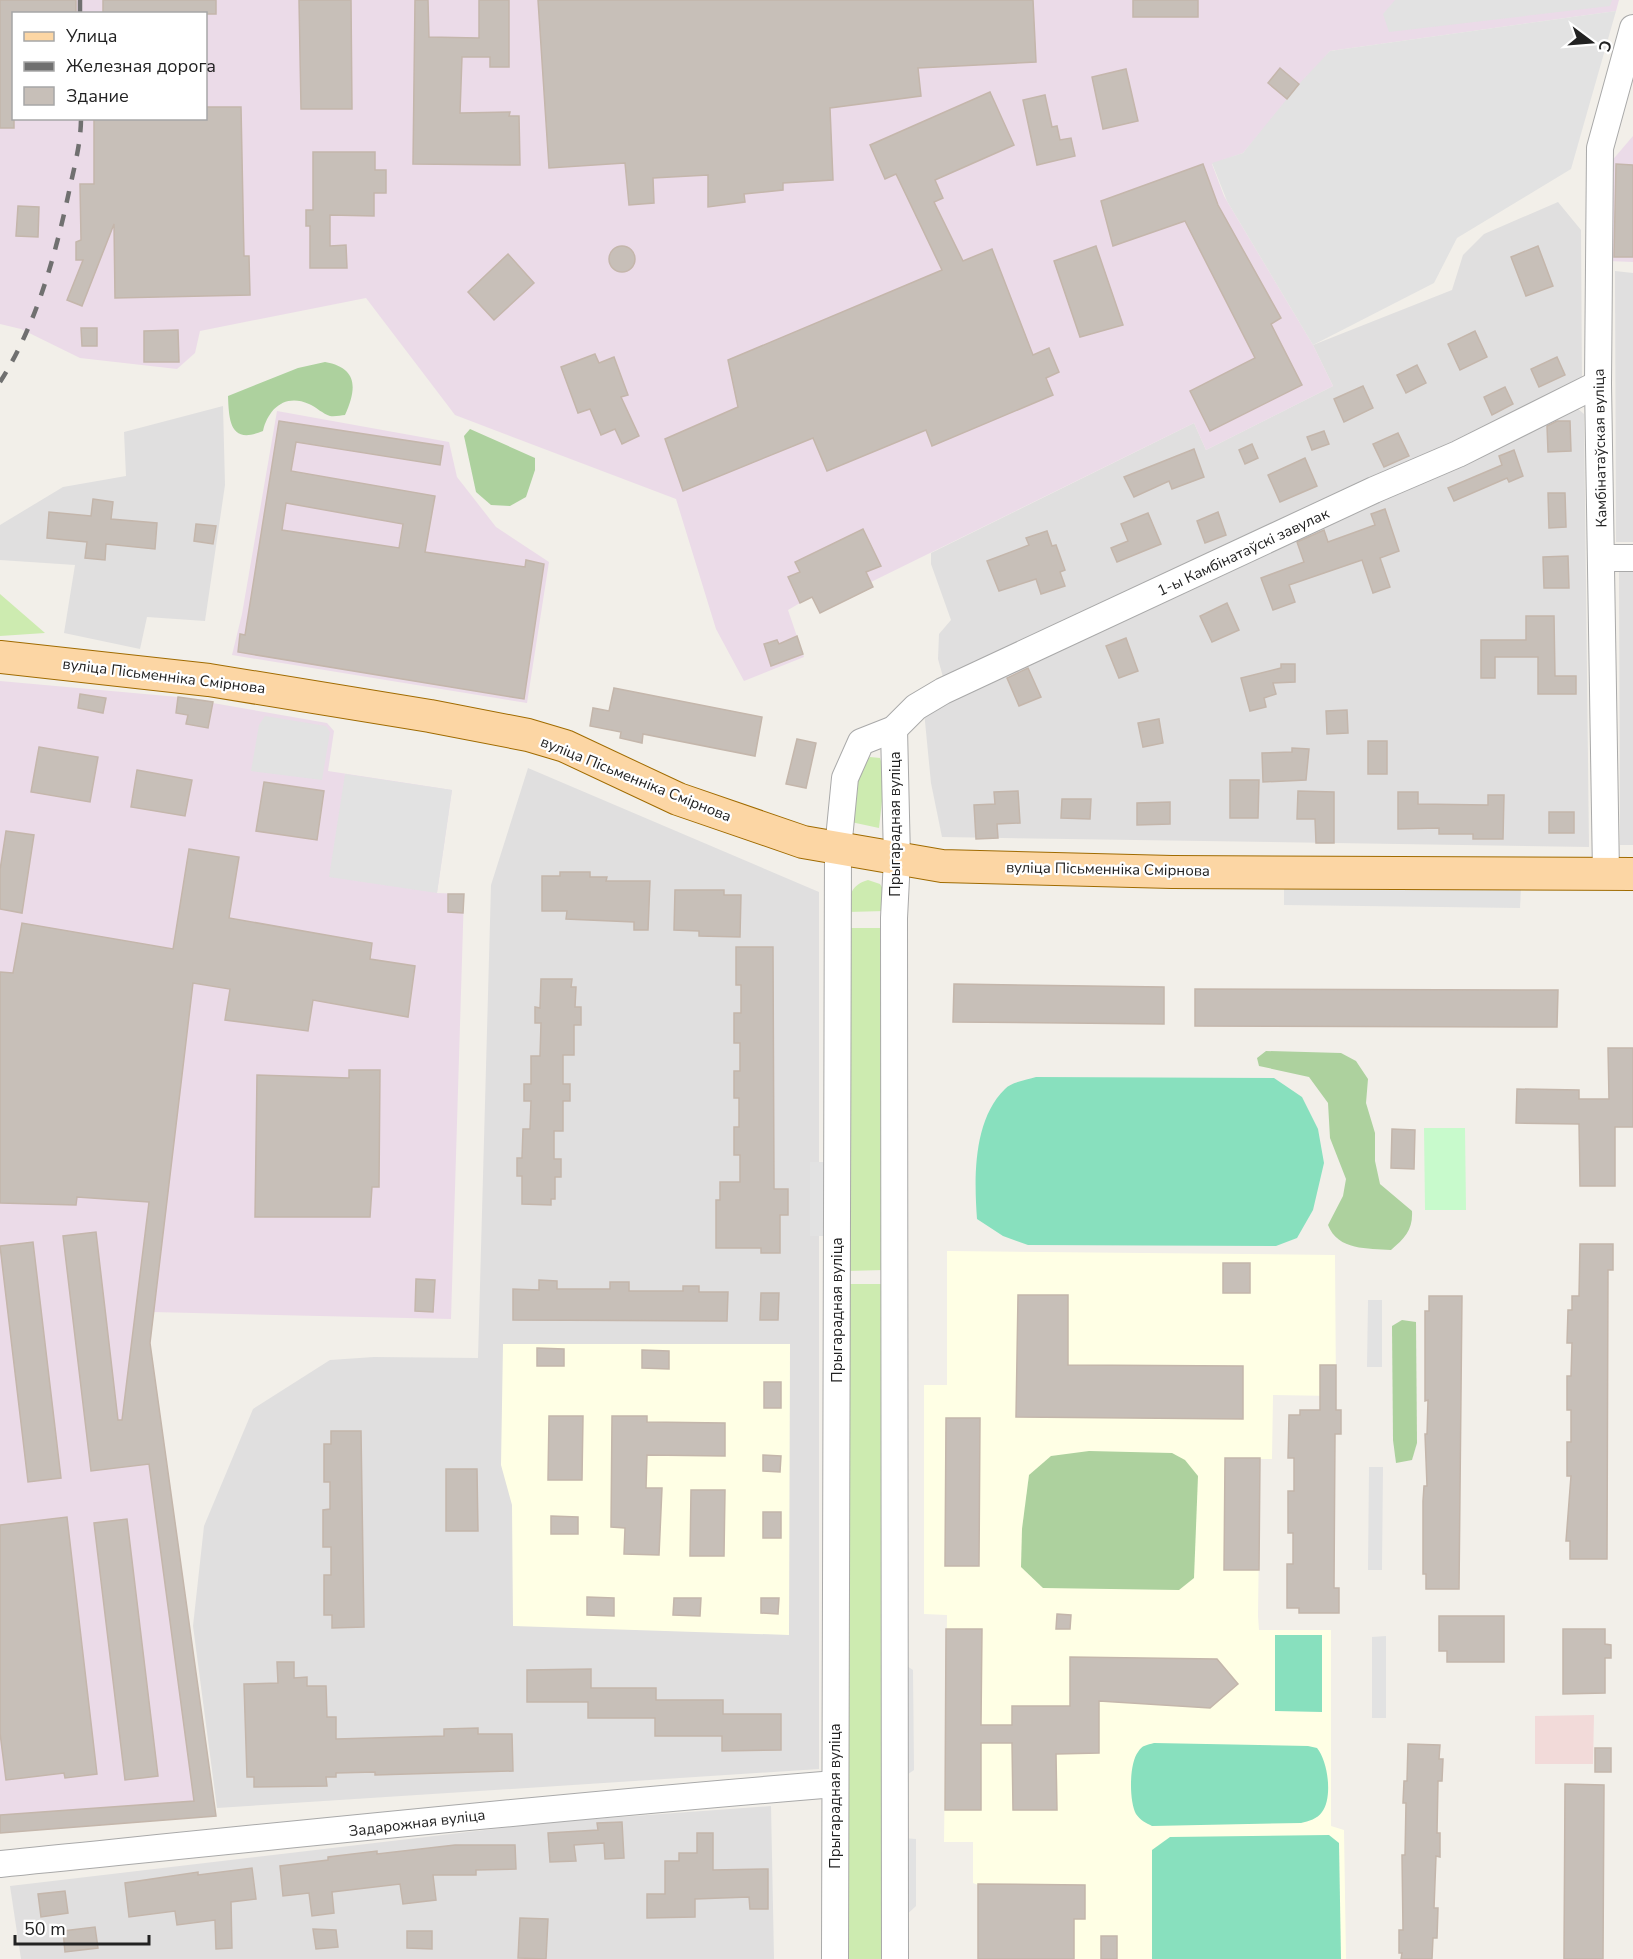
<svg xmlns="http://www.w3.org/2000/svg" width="1633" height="1959" font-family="'Nunito Sans',sans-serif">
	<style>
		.residential { fill: #e0dfdf }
		.commercial { fill: #f2dad9 }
		.industrial { fill: #ebdbe8; fill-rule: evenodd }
		.education { fill: #ffffe5 }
		.grass { fill: #cdebb0 }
		.forest { fill: #add19e }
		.park { fill: #c8facc }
		.pitch { fill: #88e0be }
		.parking { fill: #e2e2e2 }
		.building { fill: #c7bfb8; stroke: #c4b6ab; stroke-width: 1.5; fill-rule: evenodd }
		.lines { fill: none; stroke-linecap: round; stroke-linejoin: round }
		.minor-casing { stroke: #a9a9a9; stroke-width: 28 }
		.major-casing { stroke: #a06b00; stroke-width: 34 }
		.minor { stroke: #fff; stroke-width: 26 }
		.major { stroke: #fcd6a4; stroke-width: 32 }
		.rail { stroke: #707070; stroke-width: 4.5; stroke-dasharray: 12 12; stroke-linecap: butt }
		.labels { text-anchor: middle; stroke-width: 4.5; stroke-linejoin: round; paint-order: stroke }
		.street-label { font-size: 15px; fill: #222; stroke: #fff }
	</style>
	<rect width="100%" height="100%" fill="#f2efe9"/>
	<g class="residential">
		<polygon points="1558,202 1581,230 1582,385 943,677 938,659 939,634 951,620 931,564 931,553 1194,423 1206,450 1333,386 1313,345 1452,290 1463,255 1484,234"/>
		<polygon points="1615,271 1633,273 1633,542 1616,542"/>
		<polygon points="223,406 225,485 205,621 147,617 140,649 64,633 75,565 0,560 0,525 63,487 126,476 124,432"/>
		<polygon points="1577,408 1584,414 1589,847 942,837 931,783 924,711"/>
		<polygon points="1619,572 1633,572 1633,845 1620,845"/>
		<polygon points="528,768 819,892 819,1769 217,1808 193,1626 204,1526 253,1409 330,1360 374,1357 478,1358 491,885"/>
		<polygon points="771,1806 774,1959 21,1959 10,1886 552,1822"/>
	</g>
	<polygon class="commercial" points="1594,1715 1593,1764 1535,1764 1535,1716"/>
	<g class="industrial">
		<path d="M0,0h1619l-3,11 -286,40 -87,102 -31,11 12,32 89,149 20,41 -127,64 -12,-27 -323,159 2,5 -53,26 -8,-16 -12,6 -12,7 16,47 -60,24 -28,-52 -40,-130 -221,-84 -89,-117 -166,33 -5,22 -18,16 -97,-11 -59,-29 -21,-5zM14,14h192v104h-192z"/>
		<polygon points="1633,136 1633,262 1608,261 1610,163"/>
		<polygon points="277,411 449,442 457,477 496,527 549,562 527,703 232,655 242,614"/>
		<polygon points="0,681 178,697 327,723 334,731 328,771 452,790 437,893 464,894 451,1319 152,1312 150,1343 216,1816 0,1833"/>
	</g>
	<g class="education">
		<polygon points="947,1251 1335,1255 1336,1396 1273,1395 1272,1459 1260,1459 1258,1616 1259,1630 1331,1630 1331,1826 1344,1830 1346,1959 978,1959 978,1885 973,1883 973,1842 944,1842 947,1615 924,1614 924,1385 947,1385"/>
		<polygon points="503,1344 790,1344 789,1635 513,1626 512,1505 501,1465"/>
	</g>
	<g class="grass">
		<polygon points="0,594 45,633 0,636"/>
		<path d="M870,757l10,1 5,16 -6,54 -28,-6c2,-21 1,-51 19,-65z"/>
		<path d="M868,880l12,4 3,5 2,22 -37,1c1,-17 3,-27 20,-32z"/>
		<polygon points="848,928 886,928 884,1270 847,1271"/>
		<polygon points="849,1284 883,1284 883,1959 846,1959"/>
	</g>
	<g class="forest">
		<path d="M325,362c33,6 32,26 20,53 -4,0 -10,2 -15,1 -7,-2 -14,-9 -21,-12 -24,-11 -41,5 -46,27 -33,14 -34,-10 -35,-35l70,-28z"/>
		<polygon points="470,429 535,458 535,470 526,497 510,506 491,505 476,492 464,436"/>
		<path d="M1266,1051l75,2 15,8 12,18 -2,24 9,30v28l5,23 32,27c1,19 -7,27 -21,39 -23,-2 -53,1 -63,-25l15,-29 3,-17 -16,-41 -2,-35 -19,-26 -50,-11 -2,-8z"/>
		<polygon points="1402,1320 1416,1322 1417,1443 1412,1460 1396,1463 1393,1440 1392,1326"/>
		<polygon points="1089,1451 1172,1453 1185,1460 1198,1476 1194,1578 1179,1590 1043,1588 1021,1567 1022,1529 1029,1475 1051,1456"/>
	</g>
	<polygon class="park" points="1424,1128 1465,1128 1466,1210 1425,1210"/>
	<g class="pitch">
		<path d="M1036,1077l238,1 28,19 16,32 6,34 -11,47 -16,28 -21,8 -248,-1 -25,-9 -26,-17c-3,-41 -4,-99 28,-130 6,-7 22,-9 31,-12z"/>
		<polygon points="1275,1635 1322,1635 1322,1712 1275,1711"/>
		<path d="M1154,1743l154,3 9,2c11,13 16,50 5,64 -5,7 -13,9 -21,11l-149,3c-6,-3 -12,-6 -16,-12 -7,-13 -7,-50 2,-62 4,-7 9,-7 16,-9z"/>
		<polygon points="1329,1835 1339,1843 1341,1959 1152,1959 1152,1850 1170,1837"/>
	</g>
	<g class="parking">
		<polygon points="1395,0 1612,0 1610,6 1389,32 1383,14"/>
		<polygon points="1616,11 1571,169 1457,238 1434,283 1313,345 1227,201 1212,163 1243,153 1299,84 1330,51"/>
		<polygon points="265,716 326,726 330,732 322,780 251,771 259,725"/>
		<polygon points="345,774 452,790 437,893 329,877"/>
		<polygon points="1284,886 1521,889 1520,908 1284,905"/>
		<rect x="810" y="1162" width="18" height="74"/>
		<polygon points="1368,1300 1382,1300 1382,1367 1367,1367"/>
		<polygon points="1369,1467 1383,1467 1382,1570 1368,1570"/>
		<polygon points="1386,1636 1386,1718 1372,1718 1372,1637"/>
		<polygon points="902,1663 913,1670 914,1770 902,1778"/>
		<polygon points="903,1838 916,1839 916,1906 903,1918"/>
	</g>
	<g class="building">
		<polygon points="0,0 76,0 76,14 14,14 14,128 0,128"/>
		<rect x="103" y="0" width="113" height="14"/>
		<polygon points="299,0 351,0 352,109 301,109"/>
		<polygon points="415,0 428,0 429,37 479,38 479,0 509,0 509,67 490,67 490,57 462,57 460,113 510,112 509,116 519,116 520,165 413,164"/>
		<polygon points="538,0 1033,0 1036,62 918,68 921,96 830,108 833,180 783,183 783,190 744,194 745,202 708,207 708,175 653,178 654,203 629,205 625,163 549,168"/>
		<rect x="1133" y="0" width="65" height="17"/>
		<polygon points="1280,68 1299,84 1287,99 1268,83"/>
		<polygon points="1126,69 1138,121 1103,129 1092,77"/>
		<polygon points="990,92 1014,145 935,180 943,198 934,202 963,261 992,249 1033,355 1049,348 1059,372 1046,378 1053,395 932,446 926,430 827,471 813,438 683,491 665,439 738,407 728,360 942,270 896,174 885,179 870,145"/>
		<polygon points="1045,95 1052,127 1057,126 1060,140 1071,138 1075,156 1037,165 1023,100"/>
		<polygon points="206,107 241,107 244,256 249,256 250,295 115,298 114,224 82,306 67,300 83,260 76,260 76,242 81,240 80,184 94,184 94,118 206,118"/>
		<polygon points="313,152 375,152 375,170 386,170 386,193 374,193 374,216 330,215 330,246 346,245 347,268 310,268 310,226 306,226 306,210 313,210"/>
		<polygon points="1203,164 1218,205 1281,318 1271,324 1302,385 1210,431 1190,391 1255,358 1185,221 1113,246 1101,201"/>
		<polygon points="1616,164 1633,165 1633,257 1614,257"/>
		<polygon points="18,206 39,207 38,237 16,236"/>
		<polygon points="1096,246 1123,325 1080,337 1054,261"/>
		<polygon points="1538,246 1553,286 1526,296 1511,257"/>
		<circle cx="622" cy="259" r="13"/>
		<polygon points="508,254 534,283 494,320 468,292"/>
		<polygon points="81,328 97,328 97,346 82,346"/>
		<polygon points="178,330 179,362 144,362 144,331"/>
		<polygon points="1475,331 1487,357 1460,370 1448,344"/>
		<polygon points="595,354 599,363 614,357 628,395 621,397 639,436 622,444 615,429 601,435 590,409 578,413 561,367"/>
		<polygon points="1557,357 1565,375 1539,387 1531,369"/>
		<polygon points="1417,365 1426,383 1406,393 1397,375"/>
		<polygon points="1363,386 1373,408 1344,422 1334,399"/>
		<polygon points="1505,387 1513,404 1492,415 1484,397"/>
		<path d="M279,421l164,25 -3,19 -144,-23 -5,29 144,25 -10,56 100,15 1,-7 18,4 -20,135 -286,-47 2,-18 5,1zM286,503l117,21 -4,24 -117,-18z"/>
		<polygon points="1557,421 1570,421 1571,451 1548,452 1547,426"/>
		<polygon points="1324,431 1329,444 1312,450 1307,437"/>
		<polygon points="1398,433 1409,456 1384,467 1373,444"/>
		<polygon points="1252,444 1258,458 1245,464 1239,450"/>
		<polygon points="1194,449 1204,477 1172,489 1169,481 1134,497 1124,477"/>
		<polygon points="1514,450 1523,476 1509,482 1507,478 1454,501 1448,488 1502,465 1499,456"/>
		<polygon points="1305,458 1317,486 1280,502 1268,475"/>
		<polygon points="1548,493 1565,493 1566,527 1549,528"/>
		<polygon points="93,499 113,502 111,519 157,523 155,549 106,544 105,560 85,558 87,542 47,538 49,512 91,516"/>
		<polygon points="1385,509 1399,551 1380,558 1390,587 1373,593 1362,560 1289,585 1295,602 1273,610 1261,578 1304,562 1297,542 1324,530 1328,542 1375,525 1371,514"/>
		<polygon points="1218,512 1226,535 1205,543 1197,521"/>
		<polygon points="1148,513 1161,544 1117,562 1111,548 1128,541 1121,524"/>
		<polygon points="196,524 216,526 213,544 194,541"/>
		<polygon points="863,529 881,566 866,572 873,587 820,613 812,597 800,603 788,577 800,572 795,562"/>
		<polygon points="1047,531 1052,546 1056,545 1065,570 1060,572 1065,586 1041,594 1036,579 999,591 987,561 1029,545 1026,538"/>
		<polygon points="1568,556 1569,588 1544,588 1543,557"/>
		<polygon points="1227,603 1239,630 1212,642 1200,616"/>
		<polygon points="1526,616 1554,616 1555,676 1576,676 1576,694 1538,694 1538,657 1495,657 1495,678 1481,678 1481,640 1526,640"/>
		<polygon points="797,636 803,654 771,666 764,644 777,640 779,644"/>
		<polygon points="1126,638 1138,671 1119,678 1106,646"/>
		<polygon points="1281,664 1295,664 1295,682 1273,683 1276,694 1264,698 1266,707 1250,711 1241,678 1281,668"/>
		<polygon points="1028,668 1041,697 1019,706 1007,678"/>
		<polygon points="614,688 762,717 755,756 643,734 642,743 620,738 621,732 590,726 593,708 609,711"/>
		<polygon points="80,694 106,698 103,713 78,708"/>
		<polygon points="178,697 213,702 208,728 186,724 188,715 176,713"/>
		<polygon points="1347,710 1348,733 1327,734 1326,711"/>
		<polygon points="1159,719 1163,743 1143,747 1138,723"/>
		<polygon points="797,739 816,743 806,788 786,784"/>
		<rect x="1368" y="741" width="19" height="33"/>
		<polygon points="39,747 98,757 90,802 31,792"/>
		<polygon points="1292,748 1309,749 1306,780 1263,782 1262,753 1292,752"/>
		<polygon points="137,770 192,780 185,816 131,807"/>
		<polygon points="1230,780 1259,780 1258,818 1230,818"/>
		<polygon points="264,782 324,791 317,840 256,831"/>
		<polygon points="1018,791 1020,823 997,824 998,838 976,839 974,805 995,804 994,792"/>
		<polygon points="1298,791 1334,792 1334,843 1316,843 1315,819 1297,819"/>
		<polygon points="1398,792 1418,792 1418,804 1488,805 1488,795 1504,795 1503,839 1473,839 1473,834 1439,834 1439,828 1398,829"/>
		<polygon points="1062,799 1091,799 1090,819 1061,818"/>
		<polygon points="1170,802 1170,824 1137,825 1137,803"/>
		<rect x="1549" y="812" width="25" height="21"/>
		<polygon points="6,831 34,835 22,913 0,909 0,870"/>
		<polygon points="189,849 239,857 229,918 372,943 370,959 415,966 408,1017 313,1000 308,1031 225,1020 230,989 193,983 150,1343 216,1816 0,1833 0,1815 194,1801 149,1464 91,1471 63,1236 96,1232 118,1420 122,1420 149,1202 77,1197 76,1205 0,1203 0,972 13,973 22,923 173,949"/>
		<polygon points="560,872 590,872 590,877 607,877 606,881 650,881 648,930 634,930 634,922 566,919 567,911 542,911 542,876 560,876"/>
		<polygon points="675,890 724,890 724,895 741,895 740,937 699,936 699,931 674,930"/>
		<polygon points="448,894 464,894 463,913 448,912"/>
		<polygon points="736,947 773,947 774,1189 788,1189 788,1215 780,1215 780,1253 761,1253 761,1248 716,1248 716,1200 720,1200 720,1182 740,1182 740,1155 734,1155 734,1127 739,1127 739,1098 734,1098 734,1071 740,1071 740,1043 734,1043 734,1013 741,1013 741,985 736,985"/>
		<polygon points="541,979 572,979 571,987 576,987 575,1007 581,1007 581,1025 574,1025 574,1055 563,1055 563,1084 570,1084 570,1101 563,1101 563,1131 554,1131 554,1159 561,1159 561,1177 555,1177 555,1199 551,1199 551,1205 522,1204 522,1176 517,1176 517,1158 522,1158 523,1129 530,1129 531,1101 524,1101 524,1084 531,1084 531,1056 540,1056 541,1023 535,1023 535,1007 540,1008"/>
		<polygon points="954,984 1164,987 1164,1024 953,1022"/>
		<polygon points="1195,989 1558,990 1557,1027 1195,1026"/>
		<polygon points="1608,1048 1633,1048 1633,1127 1615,1127 1615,1186 1580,1186 1579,1124 1516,1123 1517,1089 1579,1090 1579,1099 1609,1099"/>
		<polygon points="349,1070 380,1070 379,1187 372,1187 370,1217 255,1217 257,1075 349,1078"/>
		<polygon points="1392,1129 1415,1130 1414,1169 1391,1168"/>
		<polygon points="33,1242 61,1478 28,1482 0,1246"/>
		<polygon points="1580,1244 1613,1244 1613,1270 1608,1270 1607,1559 1570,1559 1570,1541 1566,1541 1571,1476 1567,1476 1567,1442 1571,1442 1571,1410 1567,1410 1567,1376 1571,1376 1572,1343 1567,1343 1568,1310 1572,1310 1572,1296 1579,1296"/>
		<rect x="1223" y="1263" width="27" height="30"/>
		<polygon points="416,1279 435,1280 433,1312 415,1311"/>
		<polygon points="539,1280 557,1281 557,1289 610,1289 610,1282 629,1282 629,1291 683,1291 683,1286 699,1286 699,1292 728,1292 727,1321 513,1320 513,1289 539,1290"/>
		<polygon points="761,1293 779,1293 778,1320 760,1320"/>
		<polygon points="1018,1295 1068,1295 1068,1365 1243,1366 1243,1419 1016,1417"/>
		<polygon points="1429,1296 1462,1296 1459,1589 1426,1589 1426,1574 1423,1574 1423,1501 1424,1486 1427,1486 1425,1434 1427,1434 1428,1400 1425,1401 1425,1311 1429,1311"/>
		<polygon points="537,1348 564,1349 564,1366 537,1366"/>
		<polygon points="642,1350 669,1351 669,1369 642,1368"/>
		<polygon points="1320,1365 1336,1365 1336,1410 1341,1410 1341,1434 1335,1434 1334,1588 1339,1588 1339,1613 1299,1613 1299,1608 1287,1608 1287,1564 1293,1564 1293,1533 1288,1533 1288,1491 1294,1491 1294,1458 1288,1458 1289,1415 1300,1415 1300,1410 1320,1410"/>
		<rect x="764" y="1382" width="17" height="26"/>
		<polygon points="549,1416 583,1416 582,1480 548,1480"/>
		<polygon points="612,1416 647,1416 647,1422 725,1423 725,1456 647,1455 646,1488 662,1488 659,1555 624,1554 625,1528 611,1527"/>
		<polygon points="946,1418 980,1418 979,1566 945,1566"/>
		<polygon points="331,1431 361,1431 364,1627 332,1628 332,1615 324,1615 324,1575 331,1575 331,1547 323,1547 323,1510 330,1509 330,1482 324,1482 324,1444 331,1444"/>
		<polygon points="763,1455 781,1456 780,1472 763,1471"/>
		<polygon points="1225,1458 1260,1458 1259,1570 1224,1570"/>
		<polygon points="446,1469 477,1469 478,1531 446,1531"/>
		<polygon points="691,1490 725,1490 724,1556 690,1556"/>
		<rect x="763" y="1512" width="18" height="26"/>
		<polygon points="551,1516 578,1517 578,1534 551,1534"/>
		<polygon points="67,1517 97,1774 65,1778 64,1773 6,1780 0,1733 0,1525"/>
		<polygon points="127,1519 158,1776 125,1780 94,1523"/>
		<polygon points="587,1597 614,1598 614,1616 587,1615"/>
		<polygon points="674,1598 701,1598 700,1616 673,1615"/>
		<polygon points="761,1598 779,1598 778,1614 761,1613"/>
		<polygon points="1057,1614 1071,1615 1070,1629 1056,1629"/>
		<polygon points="1439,1616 1504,1616 1504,1662 1447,1662 1447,1651 1439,1651"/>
		<polygon points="946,1629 982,1629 981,1725 1012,1725 1012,1706 1070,1706 1070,1657 1217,1659 1238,1684 1210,1708 1099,1701 1099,1753 1056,1754 1057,1810 1013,1810 1012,1743 981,1743 981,1810 945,1810"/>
		<polygon points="1563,1629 1605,1629 1605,1644 1611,1645 1611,1658 1605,1658 1605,1693 1563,1694"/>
		<polygon points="277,1662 294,1662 294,1678 307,1677 307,1686 326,1686 327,1717 336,1717 336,1739 444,1736 444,1729 478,1728 478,1734 512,1734 513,1771 375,1775 375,1772 336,1773 336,1777 326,1777 327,1786 254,1787 254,1777 247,1777 244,1684 278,1683"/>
		<polygon points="591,1669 591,1688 656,1688 656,1700 723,1700 723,1714 781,1714 781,1750 722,1751 722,1736 655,1736 655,1718 588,1718 588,1702 527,1702 527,1670"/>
		<polygon points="1408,1744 1440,1745 1439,1759 1443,1759 1442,1781 1438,1781 1437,1833 1440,1833 1440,1857 1436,1856 1434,1908 1438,1908 1437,1938 1433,1938 1432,1959 1401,1959 1402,1953 1399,1953 1399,1930 1403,1930 1402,1855 1405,1855 1406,1803 1403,1803 1404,1781 1407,1781"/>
		<rect x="1595" y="1748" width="16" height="24"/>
		<polygon points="1565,1784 1604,1785 1603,1959 1564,1959"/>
		<polygon points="622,1822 624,1858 605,1859 604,1843 574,1845 576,1861 550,1862 548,1833 598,1830 597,1823"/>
		<polygon points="697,1833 713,1833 713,1870 768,1869 768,1909 750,1909 749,1897 695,1899 695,1917 647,1918 647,1894 665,1894 665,1861 679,1861 679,1853 697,1853"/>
		<polygon points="455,1845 515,1845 516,1869 476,1870 476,1875 433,1875 436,1900 403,1904 400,1884 332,1892 334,1913 312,1916 309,1893 283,1896 280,1866 328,1860 328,1857 377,1851 377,1854"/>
		<polygon points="252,1868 256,1899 231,1902 232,1948 216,1949 215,1920 177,1925 175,1911 129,1917 125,1883 198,1872 198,1875"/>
		<polygon points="978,1884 1085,1885 1085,1919 1074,1919 1074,1959 978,1959"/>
		<polygon points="65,1891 68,1913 41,1917 38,1894"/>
		<polygon points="520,1918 548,1919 546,1959 518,1958"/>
		<polygon points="95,1927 98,1948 65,1952 63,1931"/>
		<polygon points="313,1929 336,1930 338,1947 316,1949"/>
		<polygon points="407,1931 432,1931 432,1949 407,1948"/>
		<rect x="1101" y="1936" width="16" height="23"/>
	</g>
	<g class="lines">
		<defs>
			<g id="minor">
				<polyline points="1603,558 1633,558"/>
				<polyline points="894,729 897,859 894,918 895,1959"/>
				<polyline points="1606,874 1598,384 1600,148 1633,28"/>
				<path d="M0,1864c278,-28 556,-57 835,-80"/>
				<polyline points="835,1959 838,849 845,778 861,742 894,729 916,707 943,691 1374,490 1458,454 1598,384"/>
			</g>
			<polyline id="major" points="0,657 209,680 430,716 528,735 565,746 678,799 803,842 942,866 1172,872 1633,874"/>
		</defs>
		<use href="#minor" class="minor-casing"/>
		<use href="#major" class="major-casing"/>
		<use href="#minor" class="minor"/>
		<use href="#major" class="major"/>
		<g class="rail">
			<polyline points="80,0 80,14"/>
			<path d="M0,382c37,-58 56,-129 70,-195 5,-23 11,-45 11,-69"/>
		</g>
	</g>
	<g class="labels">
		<g class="street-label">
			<text transform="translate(1600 448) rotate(-91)" y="5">Камбінатаўская вуліца</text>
			<text transform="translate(1243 552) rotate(-25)" y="5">1-ы Камбінатаўскі завулак</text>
			<text transform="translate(164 676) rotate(7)" y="5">вуліца Пісьменніка Смірнова</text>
			<text transform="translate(636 779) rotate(22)" y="5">вуліца Пісьменніка Смірнова</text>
			<text transform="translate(895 824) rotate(-90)" y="5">Прыгарадная вуліца</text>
			<text transform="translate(1108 869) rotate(1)" y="5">вуліца Пісьменніка Смірнова</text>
			<text transform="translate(837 1310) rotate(-90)" y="5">Прыгарадная вуліца</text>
			<text transform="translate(835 1796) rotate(-90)" y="5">Прыгарадная вуліца</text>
			<text transform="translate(417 1823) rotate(-7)" y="5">Задарожная вуліца</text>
		</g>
	</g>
	<rect x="12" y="12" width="195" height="108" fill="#ffffff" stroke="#a7a7a7" stroke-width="1.5"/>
	<rect x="24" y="32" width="30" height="9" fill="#fcd6a4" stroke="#a7a7a7" stroke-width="1.5"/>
	<text x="66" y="42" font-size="18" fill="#222222">Улица</text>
	<rect x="24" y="62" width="30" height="9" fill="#707070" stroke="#a7a7a7" stroke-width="1.5"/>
	<text x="66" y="72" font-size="18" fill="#222222">Железная дорога</text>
	<rect x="24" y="87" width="30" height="18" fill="#c7bfb8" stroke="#a7a7a7" stroke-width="1.5"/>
	<text x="66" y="102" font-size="18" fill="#222222">Здание</text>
	<g transform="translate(1591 42) rotate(106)" stroke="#ffffff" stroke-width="4.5" paint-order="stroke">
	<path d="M0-4.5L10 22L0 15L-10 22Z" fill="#222222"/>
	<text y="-9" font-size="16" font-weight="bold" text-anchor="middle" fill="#222222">С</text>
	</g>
	<path d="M15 1935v9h134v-9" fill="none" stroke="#222222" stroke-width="3"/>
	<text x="24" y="1935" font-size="18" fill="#222222" stroke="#ffffff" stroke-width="4.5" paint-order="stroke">50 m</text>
</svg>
